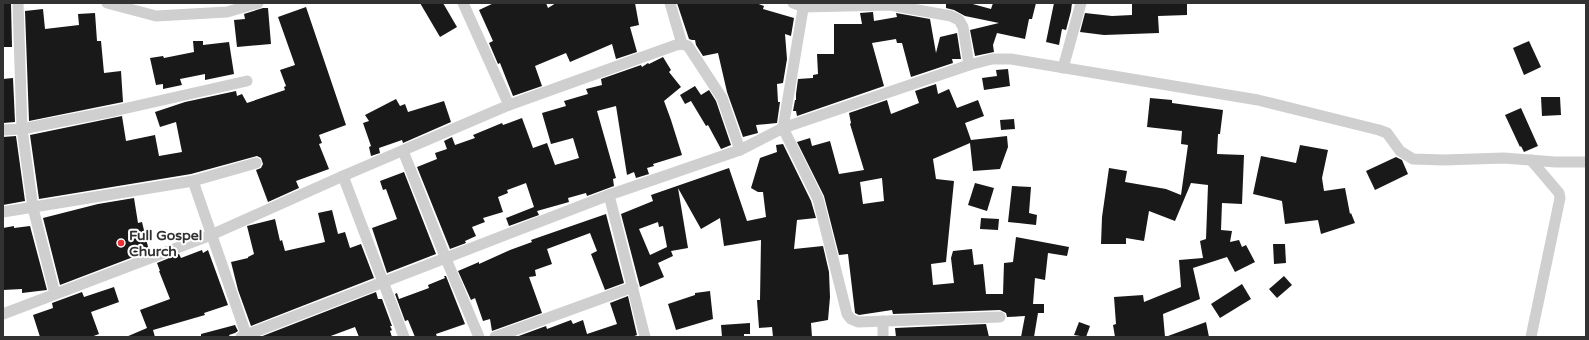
<svg xmlns="http://www.w3.org/2000/svg" width="1589" height="340" font-family="'Varela Round',sans-serif">
	<style>
		.building { fill: #191919; fill-rule: evenodd }
		.lines { fill: none; stroke-linecap: round; stroke-linejoin: round }
		.minor { stroke: #cfcfcf; stroke-width: 11 }
		.poi-dot { fill: #ec3035; stroke: #fff; stroke-width: 1.5 }
		.labels { text-anchor: middle; stroke-width: 4; stroke-linejoin: round; paint-order: stroke }
		.poi-label { font-size: 14px; font-weight: bold; fill: #323232; stroke: #fff; text-anchor: start }
	</style>
	<rect width="100%" height="100%" fill="#fff"/>
	<g class="building">
		<polygon points="3,3 11,3 12,47 3,47"/>
		<polygon points="420,3 443,3 457,27 440,37"/>
		<polygon points="494,3 546,3 548,8 556,3 635,3 639,25 630,27 637,52 616,59 612,44 570,62 566,53 535,66 542,86 513,96 500,63 498,64 489,43 493,41 479,10"/>
		<polygon points="677,3 756,3 764,6 763,9 794,18 791,36 785,34 787,59 783,83 777,84 778,102 780,102 777,123 756,125 758,133 743,137 727,92 718,53 703,56 696,45 695,40 692,40 689,39"/>
		<polygon points="946,3 969,3 991,9 993,3 1036,3 1032,19 1029,19 1025,39 997,33 993,45 994,52 975,56 970,30 999,23 965,16 954,10 946,8"/>
		<polygon points="1054,3 1072,3 1071,11 1066,30 1062,29 1059,45 1046,42"/>
		<polygon points="1132,3 1187,3 1187,15 1158,16 1159,33 1104,35 1080,32 1085,13 1112,16 1132,15"/>
		<polygon points="306,7 346,125 319,135 322,143 319,144 329,169 296,181 299,188 268,202 256,170 261,168 263,164 261,158 257,156 191,174 39,199 30,135 122,116 126,141 155,135 159,156 182,152 176,122 160,127 155,112 185,102 236,91 237,96 242,94 247,103 285,90 284,87 286,86 280,70 295,65 278,17"/>
		<polygon points="263,8 268,8 271,44 237,47 234,20 245,19 244,14"/>
		<polygon points="43,9 45,29 79,25 78,14 95,13 97,41 101,41 104,73 121,71 123,102 29,121 25,11"/>
		<polygon points="873,12 874,21 897,17 896,13 930,19 936,53 940,37 957,33 961,59 952,59 953,63 911,77 902,43 897,43 896,39 872,43 884,86 797,116 796,111 793,111 795,100 796,100 796,94 798,79 813,78 813,75 818,74 817,54 834,54 834,24 862,24 860,13"/>
		<polygon points="193,41 203,41 203,45 229,42 234,74 205,80 205,74 180,79 182,85 163,89 163,84 156,85 150,58 163,56 164,58 194,52"/>
		<polygon points="1529,41 1541,67 1524,75 1513,48"/>
		<polygon points="663,57 671,70 669,72 681,87 664,101 671,120 682,155 653,164 654,166 647,168 649,174 636,178 634,172 627,175 616,106 597,111 616,178 613,179 614,186 587,196 586,193 568,198 569,202 537,211 539,215 509,226 506,218 534,207 526,183 507,190 508,193 498,197 503,212 483,218 485,222 472,227 476,236 465,241 466,243 450,249 417,167 437,159 435,153 447,149 444,141 452,137 455,145 475,138 473,135 502,123 503,125 522,118 533,148 547,143 555,165 579,158 573,138 551,144 542,113 566,106 564,101 588,94 586,89 602,85 601,79 641,65 642,67 648,63 649,64"/>
		<polygon points="1008,69 1010,86 984,90 982,78 997,76 996,70"/>
		<polygon points="13,78 15,122 3,123 3,79"/>
		<path d="M936,84l2,10 11,-5 8,19 21,-8 6,16 -19,7 6,17 36,-4 1,11 -8,22 -27,2 -3,-28 -37,16 3,20 18,2 -8,81 -15,2 2,21 21,-2 -3,-25 2,-7 19,-2 2,16 9,-1 3,30h17l1,-31 9,-1 3,-25 53,10 -2,9 -19,-3 -3,27 -10,-2 -2,26h11v9h-6l-4,24h-13l4,-21 -18,1 -1,-4 -6,-3 -107,4 -1,-4 -33,5 -4,-2 -7,-59 -9,1 -15,-59 -27,-54 13,-4 2,8 18,-5 9,33 25,-4 -14,-46 1,-1 -2,-10 38,-13 4,14 28,-11 -4,-12zM882,178l2,23 -21,3 -3,-22z"/>
		<polygon points="695,86 701,95 709,90 716,101 731,145 721,149 708,125 706,126 691,101 685,104 680,95"/>
		<polygon points="1541,97 1560,97 1561,115 1542,116"/>
		<polygon points="1150,98 1172,100 1172,103 1223,110 1220,134 1218,134 1217,154 1244,155 1242,204 1222,203 1221,230 1232,231 1230,242 1239,240 1242,247 1246,245 1255,262 1235,272 1227,257 1193,268 1200,299 1163,314 1165,337 1115,337 1113,325 1116,324 1114,297 1143,295 1144,302 1181,287 1179,260 1203,258 1200,241 1206,239 1208,185 1191,183 1175,221 1149,211 1144,241 1126,238 1126,244 1101,244 1102,217 1109,168 1127,171 1125,182 1166,189 1181,195 1188,145 1181,144 1182,131 1147,127"/>
		<polygon points="396,99 400,106 405,104 408,112 444,101 451,122 403,143 402,140 379,148 380,153 371,156 369,147 371,146 363,123 369,121 365,115"/>
		<polygon points="1521,108 1538,146 1524,152 1521,146 1520,147 1505,115"/>
		<polygon points="1014,119 1015,129 1001,130 1000,120"/>
		<polygon points="16,136 25,201 3,205 3,137"/>
		<path d="M783,144l28,57 5,17 -19,2 -3,29 29,-3 6,26 1,25 -2,23 -17,3 1,14h-39l-1,-10 -13,1 -2,-28h3l1,-60 -37,6 -4,-28 -19,11 -23,-41 10,60 -17,3 2,5 -15,7 6,14 -24,10 -19,-73 32,-13 -2,-6 78,-27 18,53 19,-4 -3,-25h-5l-7,-4 9,-30 17,-6 -1,-7zM658,222l1,5 4,-1 4,21 -17,8 -11,-26z"/>
		<polygon points="1300,145 1328,150 1322,178 1324,191 1345,188 1350,214 1351,213 1355,223 1321,234 1318,220 1285,224 1282,201 1253,194 1261,156 1296,163"/>
		<polygon points="1396,157 1402,160 1408,174 1375,190 1366,171"/>
		<polygon points="404,172 436,254 387,273 372,228 397,219 386,189 383,190 380,181"/>
		<polygon points="975,183 994,188 987,211 968,205"/>
		<polygon points="1012,186 1031,187 1029,213 1037,215 1036,225 1008,222"/>
		<polygon points="134,198 138,223 142,222 149,251 60,285 43,218 98,204"/>
		<polygon points="332,210 338,234 345,232 350,248 361,244 374,278 251,326 238,290 231,262 248,258 248,257 254,254 247,226 275,219 280,241 282,240 285,251 325,242 318,213"/>
		<polygon points="606,214 624,283 605,290 591,254 597,251 590,233 547,249 552,264 535,270 536,276 529,277 542,313 492,331 490,319 483,321 475,298 471,300 458,271 479,262 479,264 510,250 532,242 531,240"/>
		<polygon points="981,218 999,219 998,230 980,229"/>
		<polygon points="14,226 14,228 30,226 47,290 22,293 22,289 3,290 3,228"/>
		<polygon points="1273,244 1285,244 1286,263 1274,264"/>
		<polygon points="202,250 203,253 208,250 228,305 204,313 205,315 153,330 155,337 126,337 147,328 140,310 170,299 159,271 160,271 157,263 179,254 181,258"/>
		<polygon points="444,276 446,276 465,324 436,334 437,337 415,337 408,320 405,321 395,294 397,293 399,299 429,288 428,285 445,278"/>
		<polygon points="1284,276 1292,285 1277,298 1269,289"/>
		<polygon points="1242,284 1251,299 1220,318 1211,304"/>
		<polygon points="114,287 119,302 91,312 99,334 91,337 40,337 33,315 53,308 52,303 82,292 84,297"/>
		<polygon points="710,291 713,319 676,330 668,304 695,295 695,293"/>
		<polygon points="376,292 378,299 382,299 392,326 390,326 392,330 390,331 392,337 359,337 355,327 328,337 260,337"/>
		<polygon points="628,296 637,335 632,337 516,337 546,326 547,329 571,320 573,324 583,320 587,334 617,324 610,303"/>
		<polygon points="1079,322 1090,326 1086,337 1074,335"/>
		<polygon points="1206,322 1209,337 1169,337 1168,336"/>
		<polygon points="750,323 750,334 744,334 744,337 722,337 721,325"/>
		<polygon points="986,324 989,337 896,337 895,328"/>
		<polygon points="235,325 238,331 235,333 229,335 230,337 201,337 201,334"/>
	</g>
	<g class="lines">
		<g class="minor">
			<polyline points="18,3 22,129 33,208 55,294"/>
			<polyline points="107,3 156,16 227,12 258,3"/>
			<polyline points="463,3 509,105"/>
			<polyline points="670,3 682,44"/>
			<polyline points="793,3 803,7 890,5 951,16 959,20 963,27 969,65"/>
			<polyline points="804,3 783,128 818,199 847,314 851,319 858,322 1000,317"/>
			<polyline points="1063,68 1081,3"/>
			<polyline points="3,130 22,129 114,111 247,81"/>
			<polyline points="403,151 446,259 479,337"/>
			<polyline points="343,176 404,337"/>
			<polyline points="193,181 247,337"/>
			<polyline points="609,195 645,337"/>
			<polyline points="3,212 193,181 256,163"/>
			<polyline points="3,314 211,235 343,176 509,105 676,45 682,44 688,46 718,92 722,98 740,150"/>
			<polyline points="883,321 883,337"/>
			<polyline points="241,337 609,195 740,150 783,128 969,65 992,59 1011,59 1258,100 1379,130 1387,133 1400,151 1413,159 1444,160 1504,158 1555,162 1586,162"/>
			<polyline points="495,337 633,287"/>
			<polyline points="1531,337 1560,198 1559,193 1531,160"/>
		</g>
	</g>
	<circle class="poi-dot" cx="121" cy="243" r="4"/>
	<g class="labels">
		<g class="poi-label">
			<text x="129" y="240">Full Gospel<tspan x="129" dy="16">Church</tspan></text>
		</g>
	</g>
	<rect width="1589" height="340" fill="none" stroke="#323232" stroke-width="8"/>
</svg>
